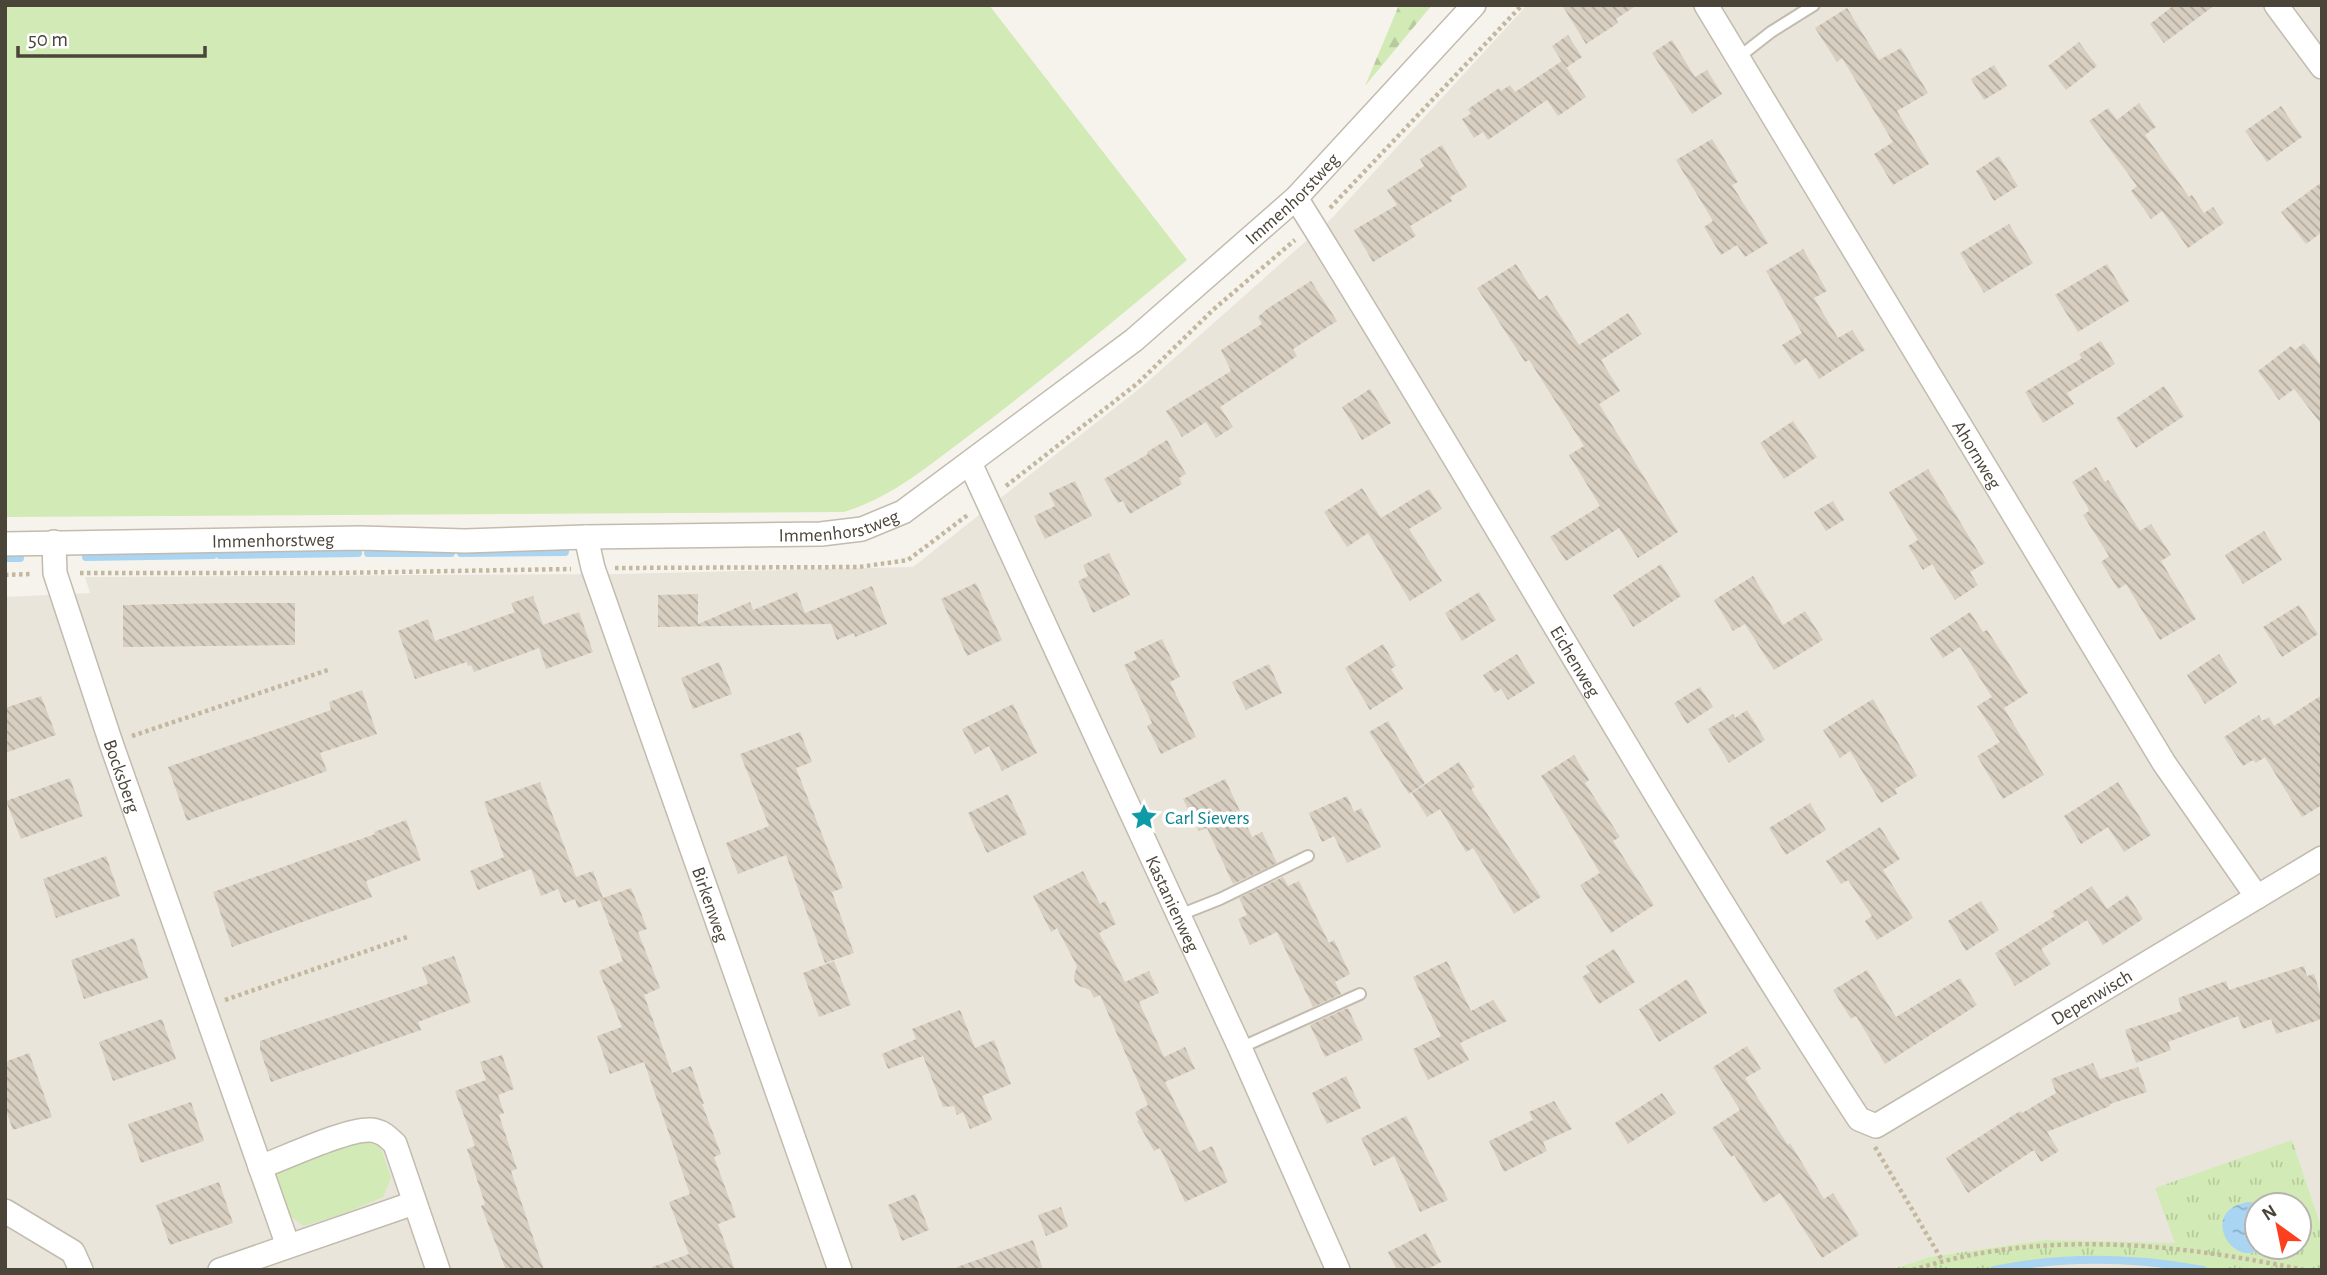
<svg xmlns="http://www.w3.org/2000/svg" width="2327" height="1275" font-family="'Alegreya Sans',sans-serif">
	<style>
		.residential { fill: #eae5da }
		.grass { fill: #d2eab5 }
		.forest { fill: url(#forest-firs) }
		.park { fill: url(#park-tufts); fill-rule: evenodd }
		.water { fill: url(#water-ripples) }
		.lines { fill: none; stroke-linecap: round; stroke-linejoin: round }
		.stream { stroke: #a9d4f2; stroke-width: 8 }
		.building { fill: url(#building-back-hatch) }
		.lane-casing { stroke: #c2bbae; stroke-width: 14 }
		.street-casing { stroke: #c2bbae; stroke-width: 26 }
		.path { stroke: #c4b79f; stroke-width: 4.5; stroke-dasharray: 3.5 3.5; stroke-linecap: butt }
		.lane { stroke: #fff; stroke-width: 10 }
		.street { stroke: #fff; stroke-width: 23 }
		.labels { text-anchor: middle; stroke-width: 7; stroke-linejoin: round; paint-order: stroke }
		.street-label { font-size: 19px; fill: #4b4439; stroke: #fff }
		.culture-label { font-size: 19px; fill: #0d838f; stroke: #fff; text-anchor: start }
	</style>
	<defs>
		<pattern id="forest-firs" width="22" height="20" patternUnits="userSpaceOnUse" patternTransform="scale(1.75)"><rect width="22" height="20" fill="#d2eab5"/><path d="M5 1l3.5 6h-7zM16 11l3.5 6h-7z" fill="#b6ca9c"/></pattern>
		<pattern id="park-tufts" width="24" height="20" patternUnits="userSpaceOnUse" patternTransform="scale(1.75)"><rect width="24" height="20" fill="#d2eab5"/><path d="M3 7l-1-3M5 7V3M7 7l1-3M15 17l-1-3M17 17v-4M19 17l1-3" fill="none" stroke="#b6ca9c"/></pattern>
		<pattern id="water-ripples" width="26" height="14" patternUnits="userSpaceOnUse" patternTransform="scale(1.75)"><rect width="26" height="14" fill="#a9d4f2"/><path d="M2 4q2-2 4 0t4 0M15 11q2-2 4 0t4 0" fill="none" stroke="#8caec5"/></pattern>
		<pattern id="building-back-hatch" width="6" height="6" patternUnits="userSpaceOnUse" patternTransform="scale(1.75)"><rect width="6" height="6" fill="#d8cfc1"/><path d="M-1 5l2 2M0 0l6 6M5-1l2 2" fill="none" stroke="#b1aa9e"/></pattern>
	</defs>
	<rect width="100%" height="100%" fill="#f6f3ec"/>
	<g class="residential">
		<polygon points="1527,5 2322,5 2322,1229 2292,1140 2176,1244 2045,1240 1929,1257 1890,1270 5,1270 5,597 90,593 85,577 618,574 913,567 1144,385 1332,218"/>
		<polygon points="2099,1259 2203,1270 1994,1270 2046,1261"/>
	</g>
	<g class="grass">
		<path d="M5,5h984l198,255c-72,60 -145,121 -220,177 -40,30 -75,60 -123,75l-839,5z"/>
		<polygon points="367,1138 381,1148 391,1178 383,1197 343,1214 304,1226 290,1216 273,1176 282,1167"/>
	</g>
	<polygon class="forest" points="1399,5 1432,5 1365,86"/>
	<path class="park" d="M2292,1140l30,89v41h-119l-104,-11 -53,2 -52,9h-104l39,-13 116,-17 130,3 -20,-55zM2257,1205h42v42h-42z"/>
	<path class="water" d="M2250,1202l11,3h-4v42h8c-4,2 -10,6 -15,6 -26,2 -46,-46 0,-51z"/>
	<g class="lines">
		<g class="stream">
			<polyline points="368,553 451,553"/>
			<polyline points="461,553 565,552"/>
			<polyline points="220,555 358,553"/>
			<polyline points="86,557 213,555"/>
			<polyline points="5,558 20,558"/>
			<path d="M1994,1270c69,-14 139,-13 209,0"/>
		</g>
	</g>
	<g class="building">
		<polygon points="1562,5 1637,5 1616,19 1618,23 1586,44"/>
		<polygon points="2174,5 2215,5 2164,43 2150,24"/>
		<polygon points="1847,8 1879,60 1901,48 1928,93 1897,111 1929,164 1893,185 1874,154 1893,142 1842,58 1837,62 1815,28"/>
		<polygon points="1568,35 1582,57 1566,68 1552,46"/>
		<polygon points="1672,40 1695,77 1707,70 1722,94 1692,114 1652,53"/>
		<polygon points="2079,42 2097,66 2066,90 2048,66"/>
		<polygon points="1562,61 1586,97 1558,116 1547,100 1488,140 1483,132 1474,138 1462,119 1471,114 1468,109 1499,88 1501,91 1510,85 1515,92"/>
		<polygon points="1994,65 2007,86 1984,100 1971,79"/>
		<polygon points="2139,103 2156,127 2145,135 2189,197 2192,195 2204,213 2213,207 2224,223 2188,248 2162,211 2151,219 2131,191 2137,186 2089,121 2108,108 2117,120"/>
		<polygon points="2281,106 2302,137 2267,162 2245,131"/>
		<polygon points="1712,139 1738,182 1732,185 1768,243 1745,257 1737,245 1721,255 1704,227 1713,221 1676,160"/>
		<polygon points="1442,145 1467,187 1450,197 1452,201 1410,226 1416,236 1373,262 1354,230 1397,205 1387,190 1424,166 1420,159"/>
		<polygon points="1999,156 2018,186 1994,201 1976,171"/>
		<polygon points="2322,182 2322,232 2306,244 2281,212"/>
		<polygon points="2009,224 2033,263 1984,293 1960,253"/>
		<polygon points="1803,249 1827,291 1814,298 1838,338 1852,330 1865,350 1819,379 1806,358 1795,365 1782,345 1802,333 1766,271"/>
		<polygon points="1516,264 1539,300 1547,295 1579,345 1628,313 1642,334 1601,360 1620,391 1599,404 1678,532 1638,558 1619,528 1566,561 1550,537 1600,506 1569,455 1584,446 1529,360 1525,362 1477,288"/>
		<polygon points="2107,264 2129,301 2078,332 2055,295"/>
		<polygon points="1311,281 1337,321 1293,349 1297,356 1287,363 1220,407 1233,427 1216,438 1206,422 1182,437 1166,411 1231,371 1221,350 1262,324 1258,317 1267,309"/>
		<polygon points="2101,341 2115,364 2067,393 2074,404 2043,423 2025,392 2082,358 2079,354"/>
		<polygon points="2304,343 2322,367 2322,425 2294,389 2279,400 2258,371 2291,346 2295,350"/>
		<polygon points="2164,386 2184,416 2136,448 2116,418"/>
		<polygon points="1370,389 1391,423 1362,440 1342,407"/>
		<polygon points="1793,421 1817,457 1784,479 1760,443"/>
		<polygon points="1167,440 1186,474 1179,478 1182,484 1130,514 1123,501 1118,503 1104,479 1148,454 1147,452"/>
		<polygon points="2096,467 2105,482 2108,480 2140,531 2151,524 2171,555 2161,561 2196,619 2160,640 2126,584 2118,589 2101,562 2109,556 2083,515 2089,511 2087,506 2072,482"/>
		<polygon points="1928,469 1985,563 1970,572 1978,585 1955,600 1932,564 1923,570 1908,546 1918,540 1889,492"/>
		<polygon points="1075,481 1092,516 1045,539 1034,516 1055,506 1049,493"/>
		<polygon points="1362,488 1381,518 1429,489 1442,509 1409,529 1442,581 1410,601 1368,533 1347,547 1324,512"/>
		<polygon points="1833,501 1844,520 1826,531 1814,512"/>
		<polygon points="2264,531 2282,560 2243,584 2225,555"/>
		<polygon points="1109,553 1130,595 1093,613 1078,581 1088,576 1083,565"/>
		<polygon points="1661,564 1681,596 1633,627 1613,595"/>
		<polygon points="1753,576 1783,625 1805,611 1823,640 1774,670 1745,624 1733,631 1714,600"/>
		<polygon points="976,583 1002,640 967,656 941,599"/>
		<polygon points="872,586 887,624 855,637 854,633 837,640 831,624 658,627 658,595 698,594 698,624 750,602 753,610 797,592 805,613"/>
		<polygon points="1479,592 1496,620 1462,641 1445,613"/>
		<polygon points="533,596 543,625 579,612 593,652 546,669 539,648 474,672 471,665 468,666 467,662 415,679 398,631 428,619 435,641 515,612 511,603"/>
		<polygon points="227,603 295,603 295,645 123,647 123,605"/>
		<polygon points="2299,605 2318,634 2282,657 2263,627"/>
		<polygon points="1970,612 1983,632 1987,630 2028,693 2004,708 2044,775 2003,799 1977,756 2000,742 1977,706 1992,697 1960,647 1943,658 1930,638"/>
		<polygon points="1162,639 1180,677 1170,682 1196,737 1161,754 1147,726 1152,723 1124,665 1137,659 1134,652"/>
		<polygon points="1383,644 1396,666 1391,669 1403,689 1370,710 1345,668"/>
		<polygon points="1517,654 1535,683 1508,700 1501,689 1495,693 1483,675"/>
		<polygon points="2219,654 2237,683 2205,704 2187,675"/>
		<polygon points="719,662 732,694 693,709 681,678"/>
		<polygon points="1269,664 1282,693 1246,710 1232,682"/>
		<polygon points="1700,687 1713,707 1687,724 1674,703"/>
		<polygon points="362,690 377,734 320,753 327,771 187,821 168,767 331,710 329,702"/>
		<polygon points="2322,695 2322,805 2302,817 2265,757 2256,763 2253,760 2243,766 2224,737 2259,715 2262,721 2269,717 2274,726"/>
		<polygon points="41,696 56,735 5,753 5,708"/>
		<polygon points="1873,699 1917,776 1895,789 1897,794 1881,803 1850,751 1840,758 1823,730"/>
		<polygon points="1013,704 1037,753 1002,771 989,746 975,754 962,729"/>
		<polygon points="1747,710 1765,740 1729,763 1708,729 1733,714 1735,718"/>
		<polygon points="1388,721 1425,783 1409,794 1369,732"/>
		<polygon points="800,732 812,762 796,768 843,888 832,892 854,953 825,963 786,855 738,874 726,843 769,826 740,754"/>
		<polygon points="1574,755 1589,780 1585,783 1620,837 1613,841 1654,905 1611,933 1580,885 1600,873 1541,776"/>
		<polygon points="1459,762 1475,787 1471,789 1541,897 1514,914 1473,848 1466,852 1440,809 1427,817 1412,793"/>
		<polygon points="70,778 83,816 21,839 6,801"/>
		<polygon points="1225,779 1252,837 1262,832 1277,863 1233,884 1207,828 1199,831 1183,799"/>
		<polygon points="540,782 576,877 593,871 603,898 631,888 638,905 647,929 638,932 660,988 644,995 672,1073 691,1066 704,1104 702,1104 721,1154 714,1157 736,1217 718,1224 735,1270 652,1270 652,1267 689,1254 669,1202 690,1194 644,1062 610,1074 597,1036 622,1027 599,971 623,961 600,900 578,908 575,899 564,903 558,889 541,896 531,869 478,890 470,871 504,857 484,802"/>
		<polygon points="2118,782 2151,835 2124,852 2108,827 2081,844 2064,816"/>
		<polygon points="1008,794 1027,834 987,853 968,813"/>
		<polygon points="1347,796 1354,812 1361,808 1381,847 1347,863 1334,836 1322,842 1309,813"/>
		<polygon points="1810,803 1826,830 1786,855 1769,828"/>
		<polygon points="406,820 421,860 366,881 372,897 232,947 213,892 375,834 374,832"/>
		<polygon points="1880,827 1900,859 1883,870 1913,918 1877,940 1865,921 1872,916 1848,880 1841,884 1826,861"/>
		<polygon points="106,856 120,896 56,918 43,879"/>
		<polygon points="1083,871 1100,904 1105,901 1116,924 1099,933 1125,982 1149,971 1159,993 1139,1002 1164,1057 1185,1047 1195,1069 1165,1082 1199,1152 1212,1146 1228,1182 1185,1202 1160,1148 1154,1151 1137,1121 1139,1120 1135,1112 1148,1105 1100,995 1094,998 1090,990 1079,986 1075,982 1074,976 1077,966 1057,928 1051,932 1033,896"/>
		<polygon points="1283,877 1288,886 1299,881 1329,943 1334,940 1350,974 1335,982 1341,994 1313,1007 1277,932 1250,945 1238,919 1247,915 1239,898"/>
		<polygon points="2092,886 2107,909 2128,895 2143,919 2103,945 2087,920 2041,949 2051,964 2015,986 1995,953 2055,916 2052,912"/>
		<polygon points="1981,901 1999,930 1966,951 1948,921"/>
		<polygon points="134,938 148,978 84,999 71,960"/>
		<polygon points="1614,949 1635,982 1599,1004 1582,977 1590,972 1586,966"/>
		<polygon points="454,956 471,1002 418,1022 421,1030 271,1082 260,1050 260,1041 428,984 422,967"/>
		<polygon points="834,961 851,1005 819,1017 803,973"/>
		<polygon points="1447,961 1471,1011 1493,1000 1507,1021 1460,1043 1469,1060 1428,1080 1413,1049 1441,1036 1413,977"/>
		<polygon points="2304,966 2307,976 2314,974 2322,999 2322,1019 2276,1034 2271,1019 2243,1029 2238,1016 2168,1042 2171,1050 2136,1063 2125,1030 2182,1011 2178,998 2226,981 2229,990"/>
		<polygon points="1867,970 1896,1017 1960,978 1977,1005 1885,1064 1856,1016 1851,1019 1833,990"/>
		<polygon points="1687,979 1707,1013 1659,1042 1639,1009"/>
		<polygon points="1348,1008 1363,1040 1325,1057 1310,1025"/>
		<polygon points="960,1010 975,1048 994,1040 1011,1084 982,1096 992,1120 970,1129 963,1112 957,1115 954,1106 943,1107 923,1056 888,1069 882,1054 916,1039 912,1029"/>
		<polygon points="162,1019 176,1059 113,1081 99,1042"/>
		<polygon points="1747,1046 1761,1069 1745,1078 1788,1145 1790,1143 1824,1199 1833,1193 1859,1235 1822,1258 1780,1193 1764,1203 1734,1155 1731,1157 1712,1128 1740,1110 1713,1067"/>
		<polygon points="29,1053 52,1117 13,1130 5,1108 5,1062"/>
		<polygon points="502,1055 514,1089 498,1095 504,1113 499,1115 517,1169 511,1171 544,1270 506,1270 481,1206 485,1204 467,1149 475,1146 455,1091 486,1080 480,1062"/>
		<polygon points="2093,1063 2100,1079 2138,1067 2147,1092 2110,1104 2110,1106 2047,1132 2059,1151 2041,1162 2034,1150 1968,1193 1946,1158 2020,1111 2022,1113 2056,1093 2051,1079"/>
		<polygon points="1346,1076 1361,1108 1327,1124 1312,1093"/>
		<polygon points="1662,1093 1676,1113 1628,1144 1615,1123"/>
		<polygon points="1554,1101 1572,1129 1543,1142 1547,1151 1504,1172 1489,1141 1533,1120 1529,1112"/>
		<polygon points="191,1102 204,1141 141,1163 128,1124"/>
		<polygon points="1406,1116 1448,1200 1420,1212 1394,1156 1374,1166 1361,1138"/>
		<polygon points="219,1182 233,1223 170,1245 156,1205"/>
		<polygon points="915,1194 929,1230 902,1241 888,1205"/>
		<polygon points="1061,1207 1068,1227 1046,1236 1038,1215"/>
		<polygon points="1426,1233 1441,1262 1426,1270 1397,1270 1388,1252"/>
		<polygon points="1033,1240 1043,1270 957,1270 957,1267"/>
	</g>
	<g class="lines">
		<defs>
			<g id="lane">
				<polyline points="1739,57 1771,32 1814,5"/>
				<polyline points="1177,916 1220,899 1308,856"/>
				<polyline points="1240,1048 1360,994"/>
			</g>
			<g id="street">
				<path id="s1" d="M1706,5l458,758 93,134"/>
				<polyline points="2276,5 2322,67"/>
				<path id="s2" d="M1296,198c191,305 366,620 563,921l17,7 446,-268"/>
				<path id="s3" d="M970,463l270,585 98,222"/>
				<path id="s4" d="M586,537l7,31c84,234 163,469 247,702"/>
				<path id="s5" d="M54,542l1,31 56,170 177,503"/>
				<path id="s6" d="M5,544l355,-6 105,3 121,-4 235,-3 41,-5 41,-17 231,-172 162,-142 178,-193"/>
				<path d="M260,1167c25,-9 88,-39 111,-37 11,1 17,7 24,14l43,126"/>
				<polyline points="5,1211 73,1252 81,1270"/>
				<polyline points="220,1270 414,1203"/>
			</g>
		</defs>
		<use href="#lane" class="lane-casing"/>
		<use href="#street" class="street-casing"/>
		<g class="path">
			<polyline points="1330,208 1522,5"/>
			<polyline points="1006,486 1138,383 1214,309 1295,240"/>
			<polyline points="615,568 859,567 908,560 969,514"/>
			<polyline points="80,573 334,573 571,569"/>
			<polyline points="5,575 32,574"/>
			<polyline points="132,736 331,669"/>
			<polyline points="225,1000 410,936"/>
			<polyline points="1875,1147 1942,1260"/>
			<path d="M1913,1270c127,-41 263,-27 391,0"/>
		</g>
		<use href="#lane" class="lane"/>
		<use href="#street" class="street"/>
	</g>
	<defs>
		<symbol id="sight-bare" viewBox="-9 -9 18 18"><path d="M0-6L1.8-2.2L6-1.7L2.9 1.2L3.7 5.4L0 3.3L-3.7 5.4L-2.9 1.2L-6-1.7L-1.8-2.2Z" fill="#0f9aa8" stroke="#fff" stroke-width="2.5" paint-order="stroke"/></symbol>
	</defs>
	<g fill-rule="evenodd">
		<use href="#sight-bare" x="1125" y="798" width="38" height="38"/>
	</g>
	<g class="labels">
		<g class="street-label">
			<text dy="7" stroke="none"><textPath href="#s6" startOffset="1402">Immenhorstweg</textPath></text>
			<text dy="7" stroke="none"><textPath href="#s1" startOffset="525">Ahornweg</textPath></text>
			<text dy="7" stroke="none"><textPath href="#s6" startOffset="835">Immenhorstweg</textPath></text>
			<text dy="7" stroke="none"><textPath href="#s6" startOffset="268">Immenhorstweg</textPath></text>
			<text dy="7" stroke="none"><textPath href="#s2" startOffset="541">Eichenweg</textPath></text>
			<text dy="7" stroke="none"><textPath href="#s5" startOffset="245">Bocksberg</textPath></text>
			<text dy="7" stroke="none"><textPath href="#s4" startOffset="388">Birkenweg</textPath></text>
			<text dy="7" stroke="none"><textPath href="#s3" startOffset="485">Kastanienweg</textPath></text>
			<text dy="7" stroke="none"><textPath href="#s2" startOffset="1349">Depenwisch</textPath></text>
		</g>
		<g class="culture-label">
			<text x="1165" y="824">Carl Sievers</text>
		</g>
	</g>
	<rect width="2327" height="1275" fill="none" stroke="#4b4439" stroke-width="14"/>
	<g transform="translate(2278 1226) rotate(327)"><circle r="33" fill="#ffffff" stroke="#b7b4b0" stroke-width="2"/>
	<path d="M0-5L12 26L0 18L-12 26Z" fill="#fc3f1d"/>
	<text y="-10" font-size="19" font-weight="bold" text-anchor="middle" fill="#4b4439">N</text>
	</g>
	<path d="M18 46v10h187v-10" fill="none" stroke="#4b4439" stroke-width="3.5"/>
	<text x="28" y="46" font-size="21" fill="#4b4439" stroke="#ffffff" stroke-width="5" paint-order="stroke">50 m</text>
</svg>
